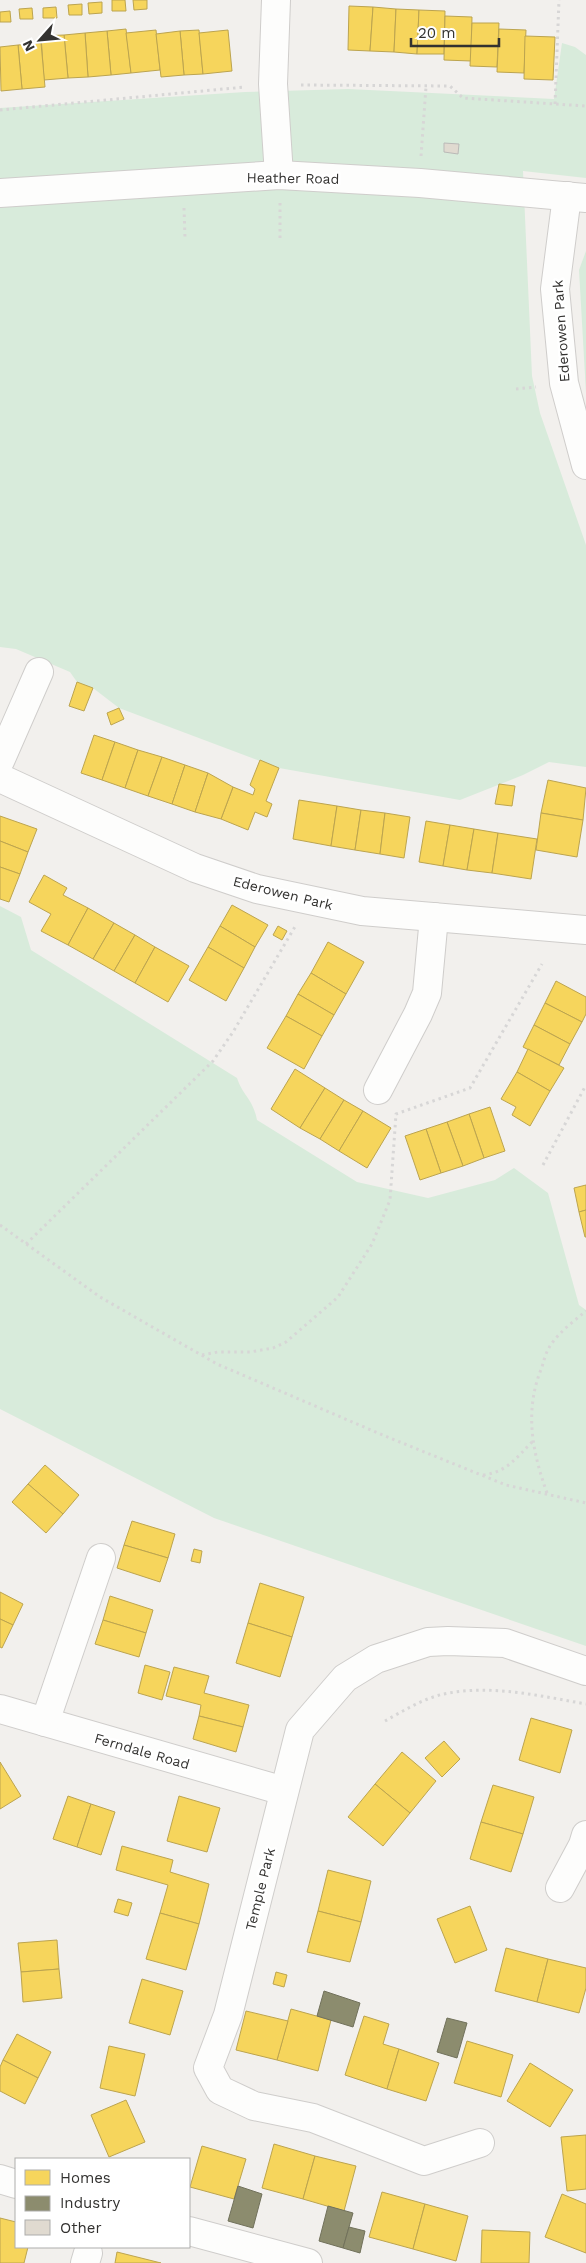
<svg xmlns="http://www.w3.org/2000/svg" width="586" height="2263" font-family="'Work Sans',sans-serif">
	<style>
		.green { fill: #d8ebdb }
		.homes { fill: #f6d55c; stroke: #bca44f }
		.industry { fill: #8c8c6e; stroke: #71715b }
		.building { fill: #e0dad0; stroke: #bab9b7 }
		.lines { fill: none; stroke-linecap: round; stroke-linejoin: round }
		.street-casing { stroke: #cfcdcb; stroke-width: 30 }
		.path { stroke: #d7d6d6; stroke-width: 3; stroke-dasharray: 2.5 4; stroke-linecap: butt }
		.street { stroke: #fdfdfc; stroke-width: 28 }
		.labels { text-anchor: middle; stroke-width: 5; stroke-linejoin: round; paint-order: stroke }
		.street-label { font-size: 14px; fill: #333230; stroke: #fff }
	</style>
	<rect width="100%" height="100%" fill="#f2f0ed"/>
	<g class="green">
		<polygon points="562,43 575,47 586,55 586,178 523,171 532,376 540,413 586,545 586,767 549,762 523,775 460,800 279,768 119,708 93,688 77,682 70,672 16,649 0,647 0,108 245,92 348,89 554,99"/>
		<polygon points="586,251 586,393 579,270"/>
		<path d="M0,906l21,11 10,33 206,128c6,18 16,21 20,42l100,62 71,16 67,-18 19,-12 34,25 31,112 7,5v336l-372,-128 -214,-109z"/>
	</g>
	<g class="homes">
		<polygon points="112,0 125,0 126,11 112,11"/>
		<polygon points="133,0 147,0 147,9 134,10"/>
		<polygon points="102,2 102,13 89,14 88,3"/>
		<polygon points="82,4 82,15 69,15 68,5"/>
		<polygon points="349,6 373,7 370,51 348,50"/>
		<polygon points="56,7 57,18 43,18 43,8"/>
		<polygon points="373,7 396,9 394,52 370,51"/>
		<polygon points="32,8 33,19 20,19 19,9"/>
		<polygon points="396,9 419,10 417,54 394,52"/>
		<polygon points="419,10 445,11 444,54 417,54"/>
		<polygon points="10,11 11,22 0,22 0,12"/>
		<polygon points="445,16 472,17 471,61 444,60"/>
		<polygon points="472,23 499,23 497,67 470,66"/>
		<polygon points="126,29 131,73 111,75 107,31"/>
		<polygon points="499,29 526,30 524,73 497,72"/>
		<polygon points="156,30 160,70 131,73 126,33"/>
		<polygon points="199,30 203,74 184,75 180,31"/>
		<polygon points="228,30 232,71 203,74 199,33"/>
		<polygon points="107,31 111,75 88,77 85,33"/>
		<polygon points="180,31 184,75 161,77 156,34"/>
		<polygon points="85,33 88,77 68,78 64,35"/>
		<polygon points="64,35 68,78 44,80 41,36"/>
		<polygon points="525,36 555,37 553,80 524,79"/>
		<polygon points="41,43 45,87 22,89 18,45"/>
		<polygon points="18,45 22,89 1,91 0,47"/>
		<polygon points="77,682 93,688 84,711 69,706"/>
		<polygon points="119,708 124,719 111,725 107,713"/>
		<polygon points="94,735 115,742 102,780 81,773"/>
		<polygon points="115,742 138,750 125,788 102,780"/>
		<polygon points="138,750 162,757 148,796 125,788"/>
		<polygon points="162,757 185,765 172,804 148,796"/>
		<polygon points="260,760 279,768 266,801 272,804 267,817 255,812 248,830 221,819 233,787 253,795 255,789 250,785"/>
		<polygon points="185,765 208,773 195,812 172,804"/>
		<polygon points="208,773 233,787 221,819 195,812"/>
		<polygon points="548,780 586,788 583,820 541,813"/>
		<polygon points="499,784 515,786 512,806 495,804"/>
		<polygon points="299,800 337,806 331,846 293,839"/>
		<polygon points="337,806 361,810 355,850 331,846"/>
		<polygon points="361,810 385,813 380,854 355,850"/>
		<polygon points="385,813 410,817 404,858 380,854"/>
		<polygon points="541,813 583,820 577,857 536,850"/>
		<polygon points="0,816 37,829 28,852 0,841"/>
		<polygon points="426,821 450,825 443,866 419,862"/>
		<polygon points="450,825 474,829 467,870 443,866"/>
		<polygon points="474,829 498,833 492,873 467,870"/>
		<polygon points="498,833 537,839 531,879 492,873"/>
		<polygon points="0,841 28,852 20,874 0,867"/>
		<polygon points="0,867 20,874 9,902 0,899"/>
		<polygon points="44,875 67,888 63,895 88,908 68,945 41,931 51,914 29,902"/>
		<polygon points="232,905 268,925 255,947 220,926"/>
		<polygon points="88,908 114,923 93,959 68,945"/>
		<polygon points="114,923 135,935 114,971 93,959"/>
		<polygon points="220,926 255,947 244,968 208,947"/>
		<polygon points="278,926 287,931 282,940 273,935"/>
		<polygon points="135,935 155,947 135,983 114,971"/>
		<polygon points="328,942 364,962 346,994 311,973"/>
		<polygon points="155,947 189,966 168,1002 135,983"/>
		<polygon points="208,947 244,968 226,1001 189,980"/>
		<polygon points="311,973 346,994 334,1015 298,994"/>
		<polygon points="556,981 586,997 586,1014 582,1022 545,1003"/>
		<polygon points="298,994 334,1015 322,1036 286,1016"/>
		<polygon points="545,1003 582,1022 570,1044 534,1025"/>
		<polygon points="286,1016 322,1036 304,1069 267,1048"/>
		<polygon points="534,1025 570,1044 559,1065 523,1047"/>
		<polygon points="528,1049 564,1068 550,1091 517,1072"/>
		<polygon points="295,1069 325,1088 300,1128 271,1109"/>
		<polygon points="517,1072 550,1091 530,1126 512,1115 516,1107 501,1099"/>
		<polygon points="325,1088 344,1100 320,1139 300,1128"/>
		<polygon points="344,1100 363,1111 339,1151 320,1139"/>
		<polygon points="490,1107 505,1151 484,1158 469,1114"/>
		<polygon points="363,1111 391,1128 367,1168 339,1151"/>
		<polygon points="469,1114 484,1158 463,1166 447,1122"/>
		<polygon points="447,1122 463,1166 441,1173 426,1129"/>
		<polygon points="426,1129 441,1173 420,1180 405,1136"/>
		<polygon points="586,1185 586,1210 579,1212 574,1188"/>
		<polygon points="586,1210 586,1237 585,1237 579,1212"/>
		<polygon points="45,1465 79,1495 63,1514 28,1484"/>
		<polygon points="28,1484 63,1514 46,1533 12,1502"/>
		<polygon points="132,1521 175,1534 168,1558 124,1545"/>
		<polygon points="124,1545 168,1558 160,1582 117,1568"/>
		<polygon points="194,1549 202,1551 200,1563 191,1561"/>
		<polygon points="260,1583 304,1597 292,1637 248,1623"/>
		<polygon points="0,1592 23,1604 13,1625 0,1619"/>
		<polygon points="110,1596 153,1610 146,1633 103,1620"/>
		<polygon points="0,1619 13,1625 2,1648 0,1647"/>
		<polygon points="103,1620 146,1633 139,1657 95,1644"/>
		<polygon points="248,1623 292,1637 280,1677 236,1663"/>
		<polygon points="145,1665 170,1672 162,1700 138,1693"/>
		<polygon points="174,1667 209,1676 204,1693 249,1705 243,1727 199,1716 201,1705 166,1696"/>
		<polygon points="199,1716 243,1727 236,1752 193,1739"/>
		<polygon points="531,1718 572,1730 560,1773 519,1760"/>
		<polygon points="444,1741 460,1759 442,1777 425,1758"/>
		<polygon points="402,1752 436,1781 410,1813 375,1784"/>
		<polygon points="0,1762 21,1796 0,1809"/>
		<polygon points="375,1784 410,1813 383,1846 348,1817"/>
		<polygon points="493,1785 534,1797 523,1834 481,1822"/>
		<polygon points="68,1796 91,1804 77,1847 53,1839"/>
		<polygon points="179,1796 220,1808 207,1852 167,1841"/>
		<polygon points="91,1804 115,1812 101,1855 77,1847"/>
		<polygon points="481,1822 523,1834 511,1872 470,1859"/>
		<polygon points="122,1846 173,1860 170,1872 209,1884 199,1924 160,1913 168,1885 116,1870"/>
		<polygon points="328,1870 371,1881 361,1922 318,1911"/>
		<polygon points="118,1899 132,1903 128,1916 114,1912"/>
		<polygon points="470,1906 487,1950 455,1963 437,1919"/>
		<polygon points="318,1911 361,1922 350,1962 307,1952"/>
		<polygon points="160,1913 199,1924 186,1970 146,1959"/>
		<polygon points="57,1940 59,1969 21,1972 18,1943"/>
		<polygon points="506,1948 548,1959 537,2002 495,1991"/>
		<polygon points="548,1959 586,1968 586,1988 579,2013 537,2002"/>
		<polygon points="59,1969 62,1998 23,2002 21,1972"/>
		<polygon points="276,1972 287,1975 284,1987 273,1984"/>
		<polygon points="142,1979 183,1991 170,2035 129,2023"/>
		<polygon points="291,2009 331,2020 318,2071 277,2060"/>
		<polygon points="246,2011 288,2021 277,2060 236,2050"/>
		<polygon points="364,2016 389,2024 383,2044 399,2049 387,2089 345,2075"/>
		<polygon points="17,2034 51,2052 38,2078 3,2060"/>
		<polygon points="467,2041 513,2055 501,2097 454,2083"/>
		<polygon points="109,2046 145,2054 135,2096 100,2088"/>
		<polygon points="399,2049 439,2063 426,2101 387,2089"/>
		<polygon points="3,2060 38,2078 25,2104 0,2091 0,2067"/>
		<polygon points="530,2063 573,2090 550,2127 507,2101"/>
		<polygon points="126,2100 145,2142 109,2157 91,2115"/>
		<polygon points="586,2135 586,2189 567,2191 561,2137"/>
		<polygon points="274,2144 315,2156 303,2199 262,2188"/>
		<polygon points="202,2146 246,2159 234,2199 190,2187"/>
		<polygon points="315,2156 356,2166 344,2211 303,2199"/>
		<polygon points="382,2192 425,2204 413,2249 369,2237"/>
		<polygon points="562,2194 586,2204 586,2253 545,2237"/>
		<polygon points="425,2204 468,2216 456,2261 413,2249"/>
		<polygon points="0,2218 16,2222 16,2247 28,2247 24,2263 0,2263"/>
		<polygon points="482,2230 530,2232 529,2263 481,2263"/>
		<polygon points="117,2252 161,2263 115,2263"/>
	</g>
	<g class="industry">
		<polygon points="324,1991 360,2003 353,2027 317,2016"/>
		<polygon points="447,2018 467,2023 457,2058 437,2052"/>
		<polygon points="238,2186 262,2194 253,2228 228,2221"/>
		<polygon points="328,2206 353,2213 343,2248 319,2241"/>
		<polygon points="349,2227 365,2231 360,2253 343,2248"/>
	</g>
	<polygon class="building" points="444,143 459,144 458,154 444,152"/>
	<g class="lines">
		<defs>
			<g id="street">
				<polyline points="276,0 273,84 279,175"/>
				<polyline points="0,193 279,175 420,183 586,198"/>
				<polyline points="567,196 555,289 564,383 586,465"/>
				<polyline points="0,761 39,672"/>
				<polyline points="0,778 195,868 257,889 362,911 586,930"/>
				<polyline points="378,1090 418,1014 427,993 434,917"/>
				<polyline points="0,1709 284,1791"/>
				<polyline points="45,1722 101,1558"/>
				<polyline points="560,1888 583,1845 586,1835"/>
				<polyline points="480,2143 424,2161 313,2118 254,2106 220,2090 208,2068 228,2015 300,1730 345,1678 376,1659 428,1642 448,1641 505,1643 586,1671"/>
				<polyline points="0,2179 16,2184"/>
				<polyline points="189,2231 308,2263"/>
				<polyline points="85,2263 88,2253"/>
			</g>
		</defs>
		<use href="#street" class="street-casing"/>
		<g class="path">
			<polyline points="301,85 450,86 463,98 586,106"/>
			<polyline points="555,104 559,0"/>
			<polyline points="0,110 245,87"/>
			<polyline points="421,156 426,87"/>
			<polyline points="280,203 280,239"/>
			<polyline points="184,208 185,238"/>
			<polyline points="516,389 536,387"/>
			<polyline points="543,1165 586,1085"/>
			<polyline points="0,1225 100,1297 217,1364 385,1436 506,1485 586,1503"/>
			<polyline points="26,1244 213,1061 233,1032 296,925"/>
			<polyline points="202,1355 218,1352 250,1352 273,1348 286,1342 338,1297 372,1244 390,1200 396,1114 470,1088 542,964"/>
			<path d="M483,1475c24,-3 33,-17 50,-34"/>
			<path d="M547,1493c-15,-42 -23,-83 -5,-126 2,-7 4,-15 8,-21 9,-14 24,-25 36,-35"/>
			<path d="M385,1721c18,-10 39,-23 59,-27 47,-10 96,2 142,10"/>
		</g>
		<use href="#street" class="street"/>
	</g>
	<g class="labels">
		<g class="street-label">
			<text transform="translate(293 178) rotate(1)" y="5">Heather Road</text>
			<text transform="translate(561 331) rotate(-94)" y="5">Ederowen Park</text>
			<text transform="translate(283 893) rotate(14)" y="5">Ederowen Park</text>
			<text transform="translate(142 1751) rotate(16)" y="5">Ferndale Road</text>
			<text transform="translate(260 1889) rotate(-76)" y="5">Temple Park</text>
		</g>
	</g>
	<rect x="15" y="2158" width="175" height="90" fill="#ffffff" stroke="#adadac"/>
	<rect x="25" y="2170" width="25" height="15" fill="#f6d55c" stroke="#adadac"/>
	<text x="60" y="2183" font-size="15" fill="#333230">Homes</text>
	<rect x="25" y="2196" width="25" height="15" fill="#8c8c6e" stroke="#adadac"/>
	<text x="60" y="2208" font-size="15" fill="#333230">Industry</text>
	<rect x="25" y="2220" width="25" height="15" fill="#e0dad0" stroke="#adadac"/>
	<text x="60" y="2233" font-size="15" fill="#333230">Other</text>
	<g transform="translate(40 40) rotate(243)" stroke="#ffffff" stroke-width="4" paint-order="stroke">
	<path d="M0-4L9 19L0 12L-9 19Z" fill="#333230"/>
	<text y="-8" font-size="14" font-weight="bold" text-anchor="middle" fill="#333230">N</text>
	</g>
	<path d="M411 38v8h88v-8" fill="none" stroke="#333230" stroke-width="2.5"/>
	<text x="418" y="38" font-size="15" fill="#333230" stroke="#ffffff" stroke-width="4" paint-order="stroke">20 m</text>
</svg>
